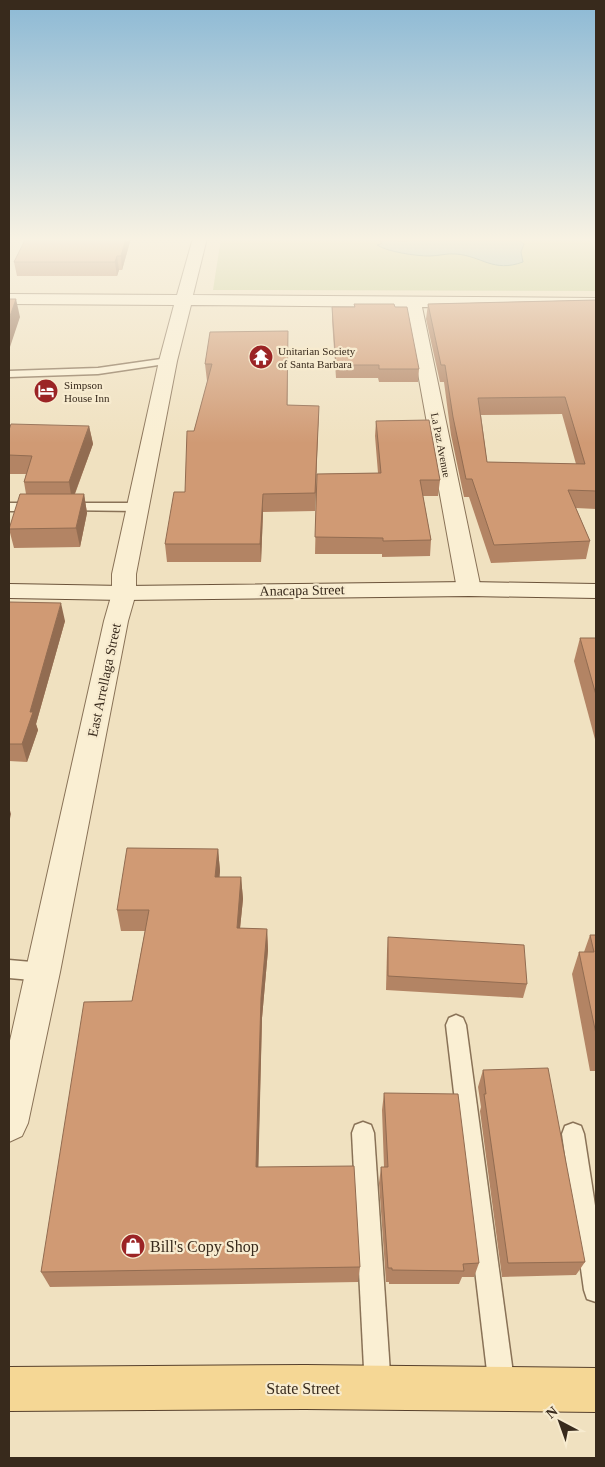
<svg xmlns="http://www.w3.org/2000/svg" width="605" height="1467" font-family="Georgia,serif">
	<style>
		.green { fill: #c7ce93 }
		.water { fill: #a3c1b8; stroke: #6a9086 }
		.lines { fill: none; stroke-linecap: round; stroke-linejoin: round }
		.lane-casing { stroke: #897257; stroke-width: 3 }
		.street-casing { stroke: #897257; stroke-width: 2 }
		.secondary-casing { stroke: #6b533a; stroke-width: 2 }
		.primary-casing { stroke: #57402c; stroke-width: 2 }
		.lane { fill: #faefd3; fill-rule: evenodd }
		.street { fill: #faefd3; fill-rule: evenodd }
		.secondary { fill: #faefd3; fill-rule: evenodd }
		.primary { fill: #f5d795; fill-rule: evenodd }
		.wall { fill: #b38464; fill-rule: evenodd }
		.shaded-wall { fill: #926c51 }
		.building { fill: #d09a74; stroke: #926c51; fill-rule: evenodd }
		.labels { text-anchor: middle; stroke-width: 4.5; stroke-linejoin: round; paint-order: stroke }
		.far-poi-label { font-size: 11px; fill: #382a1c; stroke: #f7ebcf; text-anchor: start }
		.far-street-label { font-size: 11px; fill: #382a1c; stroke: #f7ebcf }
		.street-label { font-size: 14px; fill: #382a1c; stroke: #f7ebcf }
		.near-poi-label { font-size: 16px; fill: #382a1c; stroke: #f7ebcf; text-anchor: start }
		.near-street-label { font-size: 16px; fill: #382a1c; stroke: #f7ebcf }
	</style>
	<rect width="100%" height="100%" fill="#f0e1c0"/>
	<polygon class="green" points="221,238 589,238 596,252 596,291 213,290"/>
	<path class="water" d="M427,238h87l10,6 -3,8 2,10c-30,11 -41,-6 -67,-8 -9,-1 -17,2 -27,2 -13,0 -41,-4 -52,-11l4,-1v-4l24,1z"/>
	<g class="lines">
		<defs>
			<g id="lane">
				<polygon points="168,358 172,359 173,361 172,363 98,374 9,377 9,371 98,368"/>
				<polygon points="9,503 36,503 42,507 36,511 9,511"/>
				<polygon points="63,503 138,503 144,507 138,511 58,510 57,507 58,504"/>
				<polygon points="9,960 43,963 50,966 53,972 50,978 43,981 9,978"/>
				<polygon points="456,1015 463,1018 466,1025 515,1388 511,1397 502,1401 493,1397 489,1388 446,1025 449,1018"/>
				<polygon points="363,1122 371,1125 374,1133 391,1388 387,1397 378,1401 369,1397 365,1388 352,1133 355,1125"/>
				<polygon points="573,1123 581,1126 584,1134 596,1212 596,1302 587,1299 584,1290 562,1134 565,1126"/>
			</g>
			<polygon id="street" points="193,238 207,238 193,295 596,298 596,308 422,307 481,589 477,594 469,596 461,594 457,589 406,307 191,305 177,361 136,574 136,593 128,621 60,972 28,1123 22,1136 9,1142 9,1045 104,621 112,593 112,574 159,361 174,305 9,304 9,294 177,295"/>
			<polygon id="secondary" points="469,582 596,584 596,598 469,596 124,600 9,598 9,584 124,586"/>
			<polygon id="primary" points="305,1365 596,1368 596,1412 305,1409 9,1411 9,1367"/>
		</defs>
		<use href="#lane" class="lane-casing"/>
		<use href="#street" class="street-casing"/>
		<use href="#secondary" class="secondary-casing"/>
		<use href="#primary" class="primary-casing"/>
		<use href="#lane" class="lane"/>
		<use href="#street" class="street"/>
		<use href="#secondary" class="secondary"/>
		<use href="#primary" class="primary"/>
	</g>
	<g class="wall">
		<polygon points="131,238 122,270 119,270 117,276 17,276 14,262"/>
		<path d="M596,300v209l-20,-1 14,33 -4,18 -95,4 -22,-66h-5l-13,-62 -7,-53h-4l-14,-63 2,-15zM562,414l14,50 -89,-2 -6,-47z"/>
		<polygon points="354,304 419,369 418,382 379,382 378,378 336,378 332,320 332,307 354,307"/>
		<polygon points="288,331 287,405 319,406 315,511 263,512 261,562 167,562 165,544 185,492 194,431 208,381 207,381 205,364"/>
		<polygon points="376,421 440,480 438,496 423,496 431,540 430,556 382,557 382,554 315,554 317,474 378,473 375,436"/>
		<polygon points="89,426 93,444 75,494 84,494 87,513 80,547 14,548 9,529 26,494 24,482 26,474 9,474 9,430"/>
		<polygon points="9,602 65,621 36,724 38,730 27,762 9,761"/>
		<polygon points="580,638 596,638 596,743 574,661"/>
		<polygon points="218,849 220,871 219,877 241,877 243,899 240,928 267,929 268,950 262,1018 258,1167 360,1267 358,1282 50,1287 41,1272 132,1001 145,931 121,931 117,910"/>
		<polygon points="590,935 596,935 596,1071 590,1071 572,974 579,952 584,952"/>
		<polygon points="388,937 527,984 523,998 386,990 387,951"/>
		<polygon points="483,1070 585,1262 576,1275 502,1277 480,1111 481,1107 478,1087"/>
		<polygon points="384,1093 479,1263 474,1277 462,1277 459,1284 389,1284 389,1282 386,1282 379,1183 381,1167 384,1167 382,1110"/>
	</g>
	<g class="shaded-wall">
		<polygon points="126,238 131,238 122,270 121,256"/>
		<polygon points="117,256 119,270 117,276 115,262"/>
		<polygon points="16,299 20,317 9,350 9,319"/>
		<polygon points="288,331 288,348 287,422 287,405"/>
		<polygon points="319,406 318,423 315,511 315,493"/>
		<polygon points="89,426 93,444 72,501 69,482"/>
		<polygon points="84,494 87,513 80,547 76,528"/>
		<polygon points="263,494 263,512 261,562 260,544"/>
		<polygon points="61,603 65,621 36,724 38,730 27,762 22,744 30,712"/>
		<polygon points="9,807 11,814 9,823"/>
		<polygon points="218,849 220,871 218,898 215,877"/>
		<polygon points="241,877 243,899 238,948 237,928"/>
		<polygon points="267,929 268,950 262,1018 258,1184 256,1167 261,998"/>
	</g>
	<g class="building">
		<polygon points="26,238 126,238 121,256 117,256 115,262 14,262"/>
		<polygon points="9,299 16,299 9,319"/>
		<path d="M596,300v191l-28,-1 22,51 -96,4 -22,-66h-6l-13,-62 -8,-52h-4l-13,-61zM565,397l20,67 -98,-2 -9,-64z"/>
		<polygon points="354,304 394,304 395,307 407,307 419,369 379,369 379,365 336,365 332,307 355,307"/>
		<polygon points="288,331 287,405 319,406 315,493 263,494 260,544 165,544 174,492 185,492 187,431 194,431 212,364 205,364 210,332"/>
		<polygon points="429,420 440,480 420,480 431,540 383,541 383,538 315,537 317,474 381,473 376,421"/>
		<polygon points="11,424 89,426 69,482 24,482 32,456 9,455 9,430"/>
		<polygon points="20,494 84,494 76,528 9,529"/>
		<polygon points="9,602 61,603 30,712 33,712 22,744 9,744"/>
		<polygon points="580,638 596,638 596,695"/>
		<polygon points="127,848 218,849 215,877 241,877 237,928 267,929 261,998 256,1167 354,1166 360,1267 41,1272 84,1002 132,1001 149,910 117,910"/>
		<polygon points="590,935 596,935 596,1034 579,952 594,952"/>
		<polygon points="388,937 524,945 527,984 388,976"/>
		<polygon points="548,1068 585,1262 508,1263 484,1094 486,1094 483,1070"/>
		<polygon points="384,1093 458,1094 479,1263 463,1264 464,1271 392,1270 392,1268 388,1268 381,1167 388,1167"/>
	</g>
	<linearGradient id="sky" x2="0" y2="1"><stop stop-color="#8cb9d5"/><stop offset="0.54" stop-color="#f8f2e3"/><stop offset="1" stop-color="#f8f2e3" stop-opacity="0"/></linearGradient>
	<rect width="605" height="443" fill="url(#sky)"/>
	<defs>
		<symbol id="temple-disc" viewBox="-11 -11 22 22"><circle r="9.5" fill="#9b2425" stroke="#f7ebcf"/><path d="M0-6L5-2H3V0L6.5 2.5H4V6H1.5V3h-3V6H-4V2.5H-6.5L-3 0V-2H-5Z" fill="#fff"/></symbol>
		<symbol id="hotel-disc" viewBox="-11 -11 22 22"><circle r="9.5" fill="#9b2425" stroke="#f7ebcf"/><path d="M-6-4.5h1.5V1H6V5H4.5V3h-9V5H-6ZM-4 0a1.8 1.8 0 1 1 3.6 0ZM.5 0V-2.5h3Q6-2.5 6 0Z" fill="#fff"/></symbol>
		<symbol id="shop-disc" viewBox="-11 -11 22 22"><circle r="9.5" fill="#9b2425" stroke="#f7ebcf"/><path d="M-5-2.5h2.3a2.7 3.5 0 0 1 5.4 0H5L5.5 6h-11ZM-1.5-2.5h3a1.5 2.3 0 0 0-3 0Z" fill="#fff"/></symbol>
	</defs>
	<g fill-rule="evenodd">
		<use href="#temple-disc" x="247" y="343" width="28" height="28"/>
		<use href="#hotel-disc" x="32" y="377" width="28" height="28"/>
		<use href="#shop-disc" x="119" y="1232" width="28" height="28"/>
	</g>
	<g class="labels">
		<g class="far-poi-label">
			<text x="278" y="355">Unitarian Society<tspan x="278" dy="13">of Santa Barbara</tspan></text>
			<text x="64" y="389">Simpson<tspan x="64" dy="13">House Inn</tspan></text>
		</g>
		<g class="far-street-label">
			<text transform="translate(441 445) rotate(79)" y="4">La Paz Avenue</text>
		</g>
		<g class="street-label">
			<text transform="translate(302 590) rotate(-1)" y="5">Anacapa Street</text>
			<text transform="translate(104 680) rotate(-78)" y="5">East Arrellaga Street</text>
		</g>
		<g class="near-poi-label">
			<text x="150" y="1252">Bill's Copy Shop</text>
		</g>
		<g class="near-street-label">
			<text x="303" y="1394">State Street</text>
		</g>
	</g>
	<rect width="605" height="1467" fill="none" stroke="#382a1c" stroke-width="20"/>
	<g transform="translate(560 1422) rotate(319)" stroke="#f7ebcf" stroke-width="4" paint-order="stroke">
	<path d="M0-4L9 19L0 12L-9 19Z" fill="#382a1c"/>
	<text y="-8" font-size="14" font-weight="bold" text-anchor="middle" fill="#382a1c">N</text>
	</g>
</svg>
